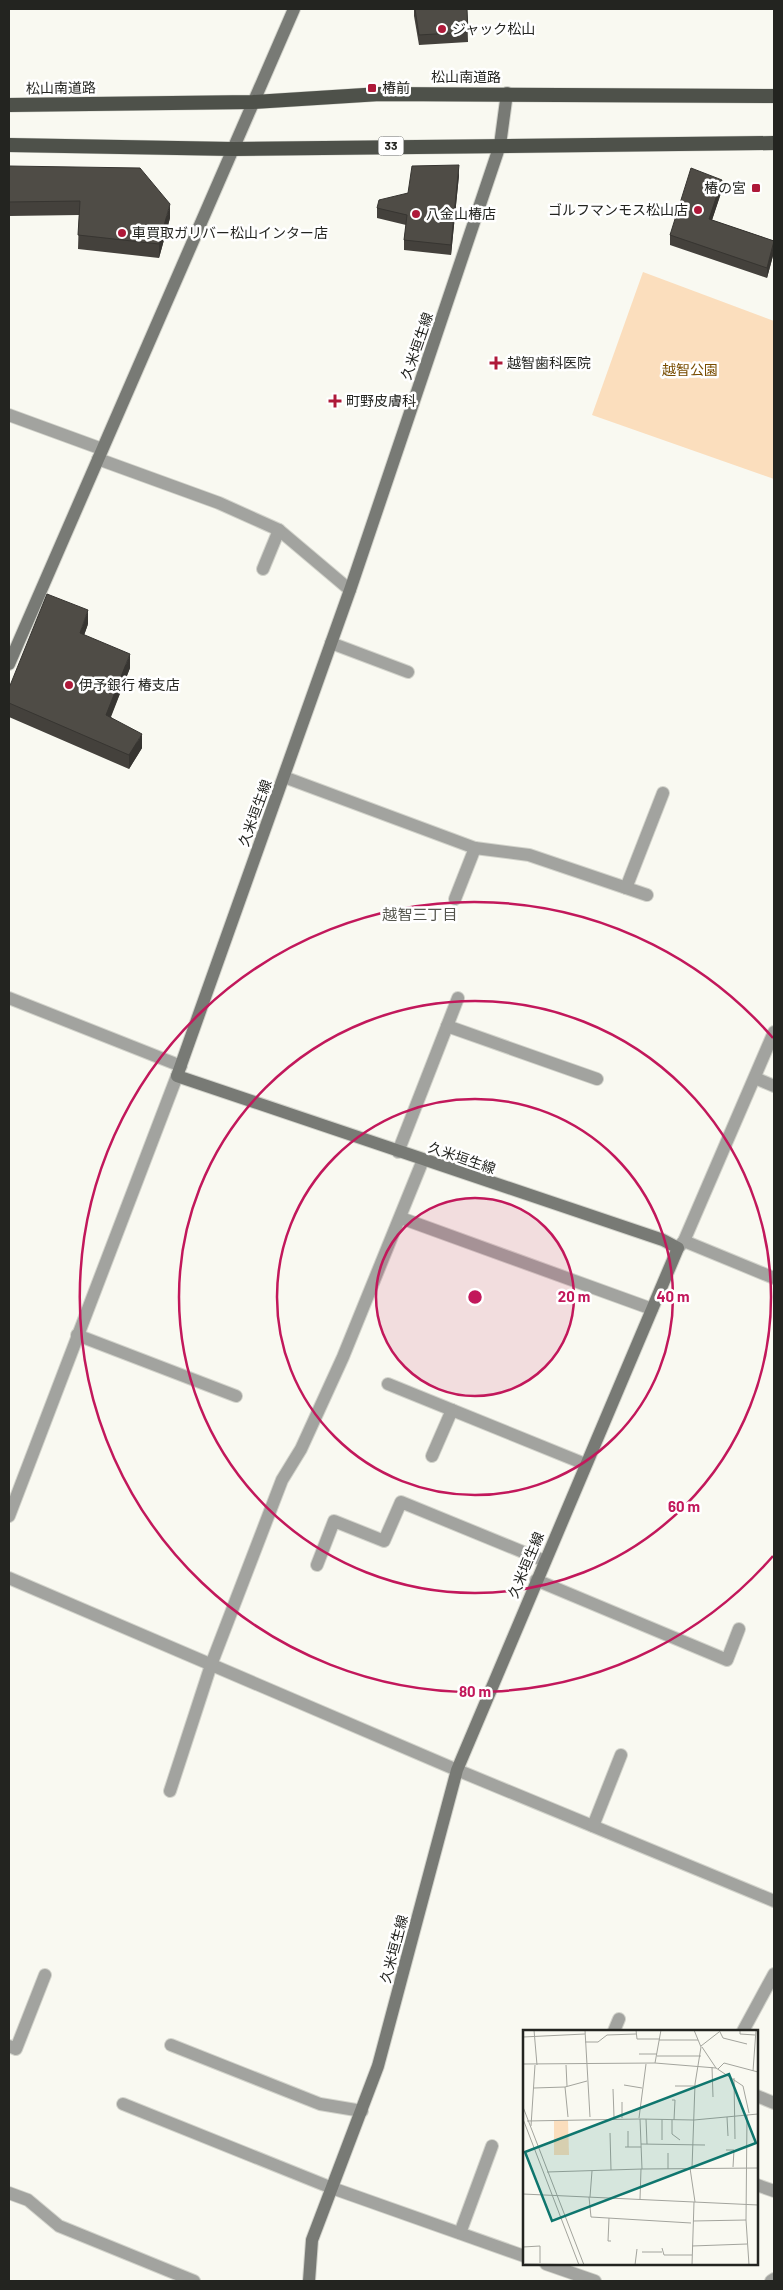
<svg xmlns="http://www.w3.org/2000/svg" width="783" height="2290" font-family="Barlow,'Noto Sans JP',sans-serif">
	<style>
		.green { fill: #fbdebd }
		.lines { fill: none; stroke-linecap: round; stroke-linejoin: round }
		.minor-casing { stroke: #d2d3cb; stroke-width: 14 }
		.secondary-casing { stroke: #d2d3cb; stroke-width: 14 }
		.trunk-casing { stroke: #d2d3cb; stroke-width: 15 }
		.minor { stroke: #a2a39f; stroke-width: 12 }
		.secondary { stroke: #787a75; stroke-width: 12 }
		.trunk { stroke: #4e514a; stroke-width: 14 }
		.wall { fill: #44413c }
		.shaded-wall { fill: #373531 }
		.building { fill: #4f4c46; stroke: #373531 }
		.ring { fill: none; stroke: #c2185b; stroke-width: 2.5 }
		.poi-dot { fill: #ae1939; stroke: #fff; stroke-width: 2 }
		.labels { text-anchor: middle; stroke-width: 5; stroke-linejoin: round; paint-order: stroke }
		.shield { fill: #fff; stroke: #656663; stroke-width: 1 }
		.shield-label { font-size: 12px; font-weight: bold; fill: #232420 }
		.poi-label { font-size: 14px; fill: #232420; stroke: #fff; text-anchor: start }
		.street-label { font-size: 14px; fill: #232420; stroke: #fff }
		.park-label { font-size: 14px; fill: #784c00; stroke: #fff }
		.neighbourhood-label { font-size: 15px; fill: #54554d; stroke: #fff }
		.inset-road { fill: none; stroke: #a3a49d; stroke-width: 1 }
		.view { fill: #0f766e; fill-opacity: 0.15; stroke: #0f766e; stroke-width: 2.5 }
		.inset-edge { fill: none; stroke: #232420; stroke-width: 2.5 }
		.centre { fill: #c2185b; stroke: #fff; stroke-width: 2.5 }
		.ring-label { font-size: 15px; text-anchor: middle; font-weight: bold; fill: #c2185b; stroke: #fff; stroke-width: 5; stroke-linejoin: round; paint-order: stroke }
	</style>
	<rect width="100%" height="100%" fill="#f9f9f1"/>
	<polygon class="green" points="643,272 774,321 774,479 592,415"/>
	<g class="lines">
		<defs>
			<g id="minor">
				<polyline points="9,415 102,449"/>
				<polyline points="98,459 219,503 279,530 350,590"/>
				<polyline points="263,569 279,530"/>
				<polyline points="331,643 408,672"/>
				<polyline points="284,777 475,848 529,855 647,895"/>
				<polyline points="626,888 663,793"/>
				<polyline points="455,899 475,848"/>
				<polyline points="9,998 181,1066"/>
				<polyline points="447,1026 597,1079"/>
				<polyline points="755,1078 774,1086"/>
				<polyline points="398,1152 458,998"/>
				<polyline points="401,1218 652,1309"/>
				<polyline points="684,1241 774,1278"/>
				<polyline points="678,1248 684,1241 774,1032"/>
				<polyline points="77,1335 236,1396"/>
				<polyline points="388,1384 585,1464"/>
				<polyline points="432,1456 452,1410"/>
				<polyline points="9,1516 177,1076"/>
				<polyline points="317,1565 334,1521 384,1541 401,1502 545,1561"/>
				<polyline points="9,1578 457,1770 774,1901"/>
				<polyline points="536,1580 727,1660 739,1629"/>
				<polyline points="170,1791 211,1665 282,1480 301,1449 343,1357 423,1160"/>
				<polyline points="593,1826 621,1755"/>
				<polyline points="614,2031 619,2019"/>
				<polyline points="743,2031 774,1974"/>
				<polyline points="171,2045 320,2104 362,2111"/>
				<polyline points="9,2046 16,2049 45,1975"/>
				<polyline points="757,2096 774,2103"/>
				<polyline points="123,2104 332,2188 524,2256"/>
				<polyline points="757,2185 774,2191"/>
				<polyline points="9,2193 28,2200 59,2226 194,2281"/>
				<polyline points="460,2233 492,2146"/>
				<polyline points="546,2264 595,2281"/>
				<polyline points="771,2281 774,2279"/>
			</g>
			<g id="secondary">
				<polyline points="9,664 294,9"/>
				<polyline points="309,2281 312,2240 378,2066 457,1770 678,1248 663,1240 177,1076 350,590 421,380 500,145 507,93"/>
			</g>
			<g id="trunk">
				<polyline points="9,105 253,102 380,94 774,96"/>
				<polyline points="9,145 233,149 774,143"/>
			</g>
		</defs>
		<use href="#minor" class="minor-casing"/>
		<use href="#secondary" class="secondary-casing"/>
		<use href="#trunk" class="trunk-casing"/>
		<use href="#minor" class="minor"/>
		<use href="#secondary" class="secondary"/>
		<use href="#trunk" class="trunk"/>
	</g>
	<g class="wall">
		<polygon points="414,9 467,9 468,42 419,45 414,16"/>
		<polygon points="9,166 170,218 159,258 78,249 79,215 9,216"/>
		<polygon points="459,175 451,255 404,250 404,240 406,225 377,218 377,208 408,193"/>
		<polygon points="722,190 712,220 774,241 774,252 767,278 670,245 670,235"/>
		<polygon points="88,624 84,635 130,668 111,717 142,748 129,769 9,717 9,688"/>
	</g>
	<g class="shaded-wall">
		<polygon points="459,165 459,175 451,255 451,245"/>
		<polygon points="722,180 722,190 709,229 709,219"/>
		<polygon points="170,204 170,218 159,258 159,244"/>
		<polygon points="774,243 774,252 767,278 767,268"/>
		<polygon points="88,610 88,624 80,647 80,633"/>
		<polygon points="130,654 130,668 106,728 106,715"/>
		<polygon points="142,734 142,748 129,769 129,755"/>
	</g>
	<g class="building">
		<polygon points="415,9 467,9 468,32 419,35"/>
		<polygon points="459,165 451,245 404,240 407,215 377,208 379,200 408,193 412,166"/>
		<polygon points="9,166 140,168 170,204 159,244 78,235 80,201 9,202"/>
		<polygon points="691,168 722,180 709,219 774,241 767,268 670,235"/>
		<polygon points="47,594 88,610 80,633 130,654 106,715 142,734 129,755 9,703 9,688"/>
	</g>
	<circle cx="475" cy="1297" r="99" fill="#c2185b" fill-opacity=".12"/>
	<g class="ring">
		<circle cx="475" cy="1297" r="99"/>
		<circle cx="475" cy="1297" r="198"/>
		<circle cx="475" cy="1297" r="296"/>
		<path d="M773 1556A395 395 0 1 1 773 1038"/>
	</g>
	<g class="poi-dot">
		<circle cx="442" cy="29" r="5"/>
		<rect x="367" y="83" width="10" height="10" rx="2.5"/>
		<rect x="751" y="183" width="10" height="10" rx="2.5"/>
		<circle cx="698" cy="210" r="5"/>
		<circle cx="416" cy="214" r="5"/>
		<circle cx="122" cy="233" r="5"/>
		<path d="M493.5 355.5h5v5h5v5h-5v5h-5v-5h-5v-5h5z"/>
		<path d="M332.5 393.5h5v5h5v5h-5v5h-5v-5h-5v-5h5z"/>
		<circle cx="69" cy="685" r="5"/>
	</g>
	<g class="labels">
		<rect class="shield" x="378.5" y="136.5" width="25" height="19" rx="4"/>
		<g class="shield-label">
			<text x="391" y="150">33</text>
		</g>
		<g class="poi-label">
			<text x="452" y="34">ジャック松山</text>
			<text x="382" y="93">椿前</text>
			<text x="746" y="193" text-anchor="end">椿の宮</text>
			<text x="688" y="215" text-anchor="end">ゴルフマンモス松山店</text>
			<text x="426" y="219">八金山椿店</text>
			<text x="132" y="238">車買取ガリバー松山インター店</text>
			<text x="507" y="368">越智歯科医院</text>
			<text x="346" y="406">町野皮膚科</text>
			<text x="79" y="690">伊予銀行 椿支店</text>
		</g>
		<g class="street-label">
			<text x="466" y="82">松山南道路</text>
			<text transform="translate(61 88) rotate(-1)" y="5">松山南道路</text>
			<text transform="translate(417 346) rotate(-71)" y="5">久米垣生線</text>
			<text transform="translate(255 813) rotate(-70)" y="5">久米垣生線</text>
			<text transform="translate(462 1158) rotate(19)" y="5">久米垣生線</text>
			<text transform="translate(526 1565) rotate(-67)" y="5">久米垣生線</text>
			<text transform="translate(394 1949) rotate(-75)" y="5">久米垣生線</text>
		</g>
		<g class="park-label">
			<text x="690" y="375">越智公園</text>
		</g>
		<g class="neighbourhood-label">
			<text x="420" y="920">越智三丁目</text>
		</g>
	</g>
	<g transform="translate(523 2030)">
		<rect width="235" height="235" fill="#f9f9f1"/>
		<path d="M31,90h14l1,35h-15z" fill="#fbdebd"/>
		<path class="inset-road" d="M11,0l3,35M62,0l5,87M113,0l1,9h23M196,0l4,8 24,6M217,0v4l15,1M0,7l62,-3M136,10h39M62,12h13l9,-7 29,-1M178,16l18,-14M179,17l14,21M116,24h18M134,26h44M132,33l6,-33M0,34l132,-1 61,5 27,18 6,27M43,35l1,21M189,37l1,30M195,39l6,-6 34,9M230,41l3,-41M211,48l1,61M101,55l18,3M152,56h20M42,57l3,30M11,58l31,-1 22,-6M90,59l1,28M149,70h3l-1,20M0,77l61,158M204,87l1,19M99,88v-16M116,88l7,-54M0,89l56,146M123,89l1,25M149,90v14l8,6M4,91l113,-2M8,96l4,-61M105,101v16M87,103l1,37M139,110v-21M118,114l64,1M102,117h16M203,120h8l-1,17M145,123v16M167,138l5,34M169,138l3,-84 6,-37 -7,-17M119,139l116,-1M24,142l95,-3 -2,-50 54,1 64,-6M0,164l235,11M66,167l2,20 100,6M67,167l2,-26M117,169l1,-30M86,188l-1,23h3M223,190l3,45M170,191l53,-1 1,-105M169,216l55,-2M0,217l17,-1v17M139,218l2,7h28M119,222h20M2,234l69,1M112,235l2,-16M169,235l2,-63"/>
		<path class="view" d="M206,44l27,69 -204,78 -27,-69z"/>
		<rect width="235" height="235" class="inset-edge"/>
	</g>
	<circle cx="475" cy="1297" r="8" class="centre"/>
	<g class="ring-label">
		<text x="574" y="1302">20 m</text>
		<text x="673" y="1302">40 m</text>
		<text x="684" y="1512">60 m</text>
		<text x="475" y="1697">80 m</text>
	</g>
	<rect width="783" height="2290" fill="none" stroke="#232420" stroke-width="20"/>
</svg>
